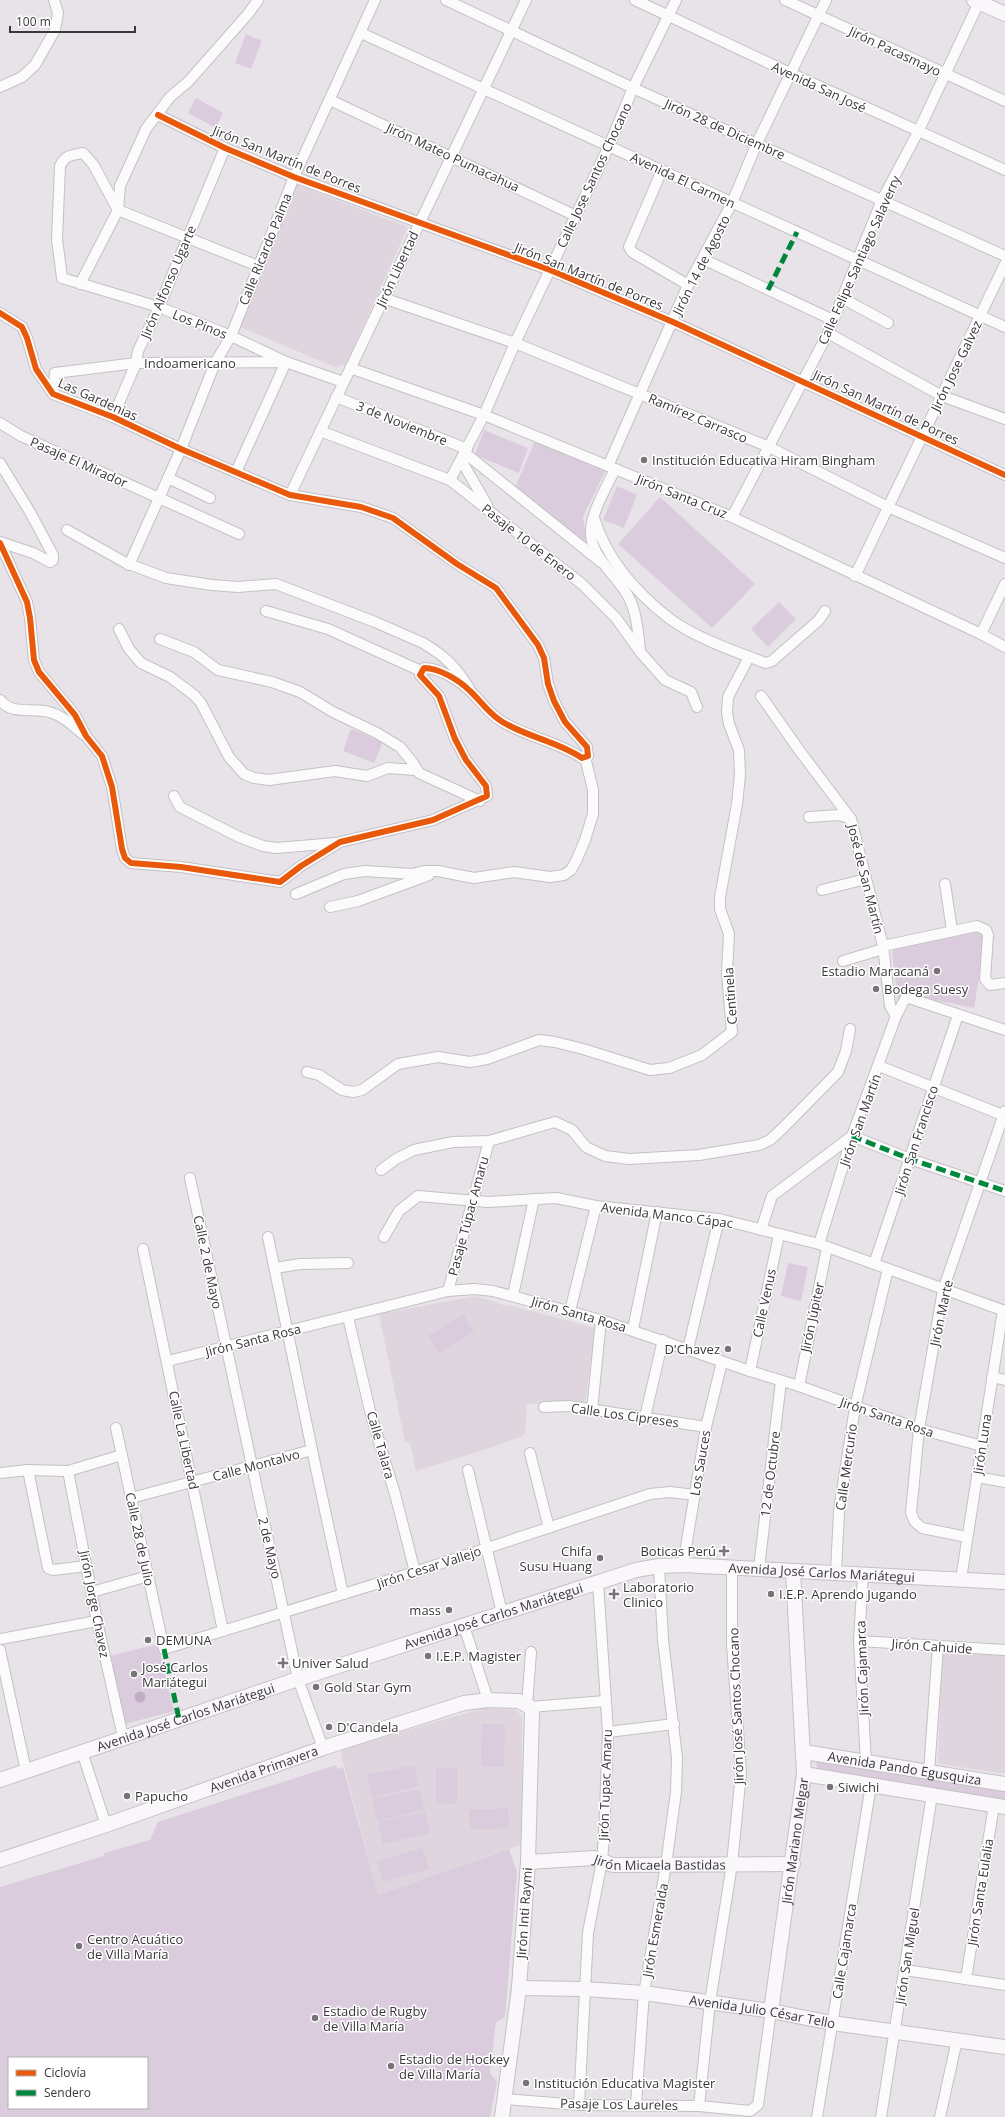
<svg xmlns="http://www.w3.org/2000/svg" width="1005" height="2117" font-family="'Open Sans',sans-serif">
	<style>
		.built { fill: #ded5df }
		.green { fill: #daccdc; fill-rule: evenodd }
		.water { fill: #c2acc6 }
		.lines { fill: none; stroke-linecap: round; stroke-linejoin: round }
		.street-casing { stroke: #c4c0c4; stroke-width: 12 }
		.secondary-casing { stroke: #c4c0c4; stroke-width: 16 }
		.street { stroke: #fcfbfc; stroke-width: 10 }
		.secondary { stroke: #f9f7fa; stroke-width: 14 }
		.quiet { stroke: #00873e; stroke-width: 5; stroke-dasharray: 10 5; stroke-linecap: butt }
		.cycleway-casing { stroke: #fff; stroke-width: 8 }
		.cycleway { stroke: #e8590c; stroke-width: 6 }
		.poi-dot { fill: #777377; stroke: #fff; stroke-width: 1.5 }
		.labels { text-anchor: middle; stroke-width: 3; stroke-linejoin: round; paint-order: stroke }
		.street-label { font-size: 13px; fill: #3a373a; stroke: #fff }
		.poi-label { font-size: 13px; fill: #3a373a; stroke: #fff; text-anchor: start }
	</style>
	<rect width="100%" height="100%" fill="#e8e3e8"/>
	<g class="built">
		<polygon points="294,184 408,227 346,364 335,367 238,326"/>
		<polygon points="476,1296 506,1306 509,1305 595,1328 585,1404 578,1402 527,1404 525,1433 522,1436 493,1447 416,1471 410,1443 405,1442 379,1314"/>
		<polygon points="945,1651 1005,1655 1005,1774 941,1764 938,1761 942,1652"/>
		<polygon points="484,1708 516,1710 522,1717 522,1844 378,1895 341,1754 342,1749"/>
	</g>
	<g class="green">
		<polygon points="246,34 262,41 251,69 235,63"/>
		<polygon points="196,98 223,113 216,128 188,113"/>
		<polygon points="484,430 528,448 519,473 475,455"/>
		<polygon points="535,441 605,471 583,517 586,538 584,543 514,490"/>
		<polygon points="617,486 637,495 624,528 603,520"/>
		<polygon points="660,497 755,584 712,628 618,544"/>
		<polygon points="779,602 796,619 768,647 751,629"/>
		<polygon points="351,729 383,742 374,763 343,751"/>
		<polygon points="984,930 986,933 974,1008 909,995 898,1004 892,953 894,949"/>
		<polygon points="788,1263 808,1267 801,1301 781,1296"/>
		<polygon points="463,1314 474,1332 439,1353 428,1336"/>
		<polygon points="158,1644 174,1711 125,1724 109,1656"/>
		<polygon points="482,1724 505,1724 504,1767 481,1766"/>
		<polygon points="816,1759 1005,1788 1005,1800 817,1769"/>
		<path d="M336,1765l1,4 6,-2 35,128 131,-46 8,23 -12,145 -9,5 -6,51 7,9 -7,35h-490v-230l104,-31v-3l46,-13 8,-18zM9,2058h138v50h-138z"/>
		<polygon points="414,1765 419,1786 372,1797 367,1775"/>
		<polygon points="436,1768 457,1768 457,1804 436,1803"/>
		<polygon points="419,1789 424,1810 377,1821 373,1799"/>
		<polygon points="508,1808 509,1828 470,1830 469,1810"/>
		<polygon points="425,1812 430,1833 383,1844 378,1822"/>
		<polygon points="422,1848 429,1869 383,1882 377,1861"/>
	</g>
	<circle class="water" cx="140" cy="1697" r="5.5"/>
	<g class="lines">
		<defs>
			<g id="street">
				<polyline points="446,0 633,88 1005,256"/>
				<polyline points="635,0 792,74 1005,170"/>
				<polyline points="785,0 1005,101"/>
				<polyline points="361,33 1005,327"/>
				<polyline points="0,87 22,77 35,65 55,30 58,13 54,0"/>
				<polyline points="330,100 576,216"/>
				<polyline points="158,115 225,148 294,177 550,270 673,322 1005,475"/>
				<polyline points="662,170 629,247 632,252 688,285"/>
				<polyline points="703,259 833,320"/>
				<polyline points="80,284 118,210 120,186 146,129 170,97 188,82 248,14 258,0"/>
				<polyline points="383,298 515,343 769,447 888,507 1005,558"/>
				<polyline points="842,298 888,323"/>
				<path d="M0,313l22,14 5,11 9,31 17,25 60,23 68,32 109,46 71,12 32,11 64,46 39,24 42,57 6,13 4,26 6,17 11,21 22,25 1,9 -6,2c-25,-17 -56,-21 -81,-37 -13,-8 -20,-20 -31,-30 -11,-11 -31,-23 -46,-23l-4,7 19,21 16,43 11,21 20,26 1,10 -54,24 -93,22 -39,24 -21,16 -99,-15 -50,-4 -6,-5 -3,-9 -10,-62 -10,-31 -16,-20 -11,-21 -36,-43 -5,-12 -4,-42 -3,-16 -27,-59"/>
				<polyline points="828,333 942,396 1005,419"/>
				<polyline points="350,368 484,415 732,517 981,634 1005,647"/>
				<polyline points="53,394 55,373 136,363 286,362 343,382"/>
				<polyline points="336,397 467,449"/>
				<polyline points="113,417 136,363 138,351 159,307 225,148"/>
				<polyline points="0,423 21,436 239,534"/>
				<polyline points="320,431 450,480 582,584 616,618 641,653 665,680 691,692 697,707"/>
				<polyline points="465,453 601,562"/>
				<polyline points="461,460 487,505"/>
				<polyline points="0,463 30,512 53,555 53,560 50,562 33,553 0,542"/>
				<polyline points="608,466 688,285 732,203 757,143 826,0"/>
				<path d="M615,469c-8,17 -23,43 -24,60 -2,29 27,46 38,69 8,16 9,35 11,52"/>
				<path d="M236,472l50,-110 -55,-26 -72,-29 -97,-29 -5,-39 3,-73c5,-11 12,-11 23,-13l10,11 25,46 140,56"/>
				<polyline points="168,478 210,498"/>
				<polyline points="450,480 484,415 515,343 609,146 633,88 676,0"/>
				<polyline points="290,495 526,0"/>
				<polyline points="732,517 828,333 882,200 918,132 980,0"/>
				<path d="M594,518c13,42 41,74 76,101 26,19 66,33 96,44l6,-2 47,-41 6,-9"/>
				<path d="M67,530l59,33 40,15 46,7 26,2 38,-3 99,38 48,21c22,13 33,24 46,45"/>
				<polyline points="129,565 181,449 215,363 231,336 294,177 375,0"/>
				<polyline points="855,576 1005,264"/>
				<polyline points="266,611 328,629 421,671"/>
				<polyline points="119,629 129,649 141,663 170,677 194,695 201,703 229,757 244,774 254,778 269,780 335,771 367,776 388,768 416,770"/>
				<polyline points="981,634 1005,584"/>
				<polyline points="160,639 194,652 218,670 272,682 300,692 333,712 377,733 400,747 413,763 419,773 480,801"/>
				<polyline points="761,696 799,750 851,819 883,946 890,1006 896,1016"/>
				<path d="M0,700c13,16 32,7 49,12 13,3 24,14 34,22"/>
				<polyline points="174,796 180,807 239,837 263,846 276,848 336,843"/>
				<polyline points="809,817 840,815 851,819"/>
				<polyline points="945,884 952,930"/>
				<polyline points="822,890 866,879"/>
				<polyline points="296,894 344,874 365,871 412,874 424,871 438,871 474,878 514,872 550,877 564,875 571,870 577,859 585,840 593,814 593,790 585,757"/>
				<polyline points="330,907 358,901 429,875"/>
				<polyline points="883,946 977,926 986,930 988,935 985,979 990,985 1005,983"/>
				<polyline points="843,961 883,949"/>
				<polyline points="879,1066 1005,1116"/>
				<polyline points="307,1072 319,1075 342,1090 353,1092 362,1090 398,1064 438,1057 470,1062 487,1059 539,1040 555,1042 583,1049 650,1070 669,1068 702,1055 732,1032 727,973 729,934 720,909 720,897 737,804 740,775 739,750 729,724 727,712 728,697 749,657"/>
				<polyline points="381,1170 396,1159 414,1150 453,1142 489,1141 555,1122 572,1130 586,1147 605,1156 629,1159 699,1155 759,1145 770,1140 783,1128 838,1072 846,1051 850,1029"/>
				<polyline points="190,1178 298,1679 323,1748"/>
				<polyline points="761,1230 772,1196 852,1136 910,1159 1005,1191"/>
				<polyline points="268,1237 312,1450 343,1594"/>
				<polyline points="384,1237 399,1211 418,1196 488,1202 556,1198 596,1206 719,1219 819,1244 1005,1311"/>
				<polyline points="819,1244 852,1136 896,1016 906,997 1005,1030"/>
				<polyline points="143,1249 223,1631"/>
				<polyline points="874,1264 958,1015"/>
				<polyline points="276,1268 300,1264 348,1263"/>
				<polyline points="448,1291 489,1141"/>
				<polyline points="513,1295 534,1199"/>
				<polyline points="570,1311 596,1206"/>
				<polyline points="348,1317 371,1415 395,1494 415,1572"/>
				<polyline points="633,1329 657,1212"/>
				<polyline points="688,1349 719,1219"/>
				<polyline points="168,1361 448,1291 474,1289 493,1291 601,1320 750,1371 799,1386 919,1429 982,1446"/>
				<polyline points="750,1371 779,1235"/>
				<polyline points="992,1377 1005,1380"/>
				<polyline points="799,1386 827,1248"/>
				<polyline points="544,1407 569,1406 706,1427"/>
				<polyline points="592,1410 601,1320"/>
				<polyline points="645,1417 663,1340"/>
				<polyline points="116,1428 164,1649 415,1572 650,1494 670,1492 695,1495"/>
				<polyline points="530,1453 549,1528"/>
				<polyline points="28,1470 48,1568 53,1570 87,1566"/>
				<polyline points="468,1470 502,1613"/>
				<polyline points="68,1471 97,1621 123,1737"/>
				<polyline points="0,1473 28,1470 68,1471 122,1455"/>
				<polyline points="977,1477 1005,1482"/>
				<polyline points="131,1498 312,1450"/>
				<polyline points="967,1537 922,1528 915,1522 911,1513 919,1429 943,1290 1005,1111"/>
				<polyline points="683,1565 706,1427 722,1362"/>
				<polyline points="759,1568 781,1381"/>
				<polyline points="836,1572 839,1511 855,1407 888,1269"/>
				<polyline points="863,1574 859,1641 866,1762"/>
				<polyline points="961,1579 1003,1310"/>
				<polyline points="92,1592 148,1576"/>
				<polyline points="464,1626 488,1700"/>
				<polyline points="0,1639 97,1621"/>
				<polyline points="859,1641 1005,1650"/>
				<polyline points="0,1650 26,1771"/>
				<polyline points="527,1705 531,1652"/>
				<polyline points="530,1707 605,1701"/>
				<polyline points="608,1732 674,1724"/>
				<polyline points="82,1752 106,1825"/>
				<polyline points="929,1772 938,1646"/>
				<polyline points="905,1970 1005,1985"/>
				<polyline points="966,1979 994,1805"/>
				<polyline points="506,2099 579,2105 699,2106 750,2111 758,2105 771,2011"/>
				<polyline points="636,2104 644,1993 666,1865 676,1792 677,1758 663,1640 659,1566"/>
				<polyline points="579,2105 588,1933 602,1861 604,1836 608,1732 598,1583"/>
				<polyline points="699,2106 710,2002 732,1864 741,1773 732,1644 732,1567"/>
				<polyline points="817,2117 871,1785"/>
				<polyline points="881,2117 932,1795"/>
				<polyline points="940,2117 957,2040"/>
			</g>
			<g id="secondary">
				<polyline points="974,0 1005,14"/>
				<path id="s1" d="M804,1752l201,32"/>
				<polyline points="804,1774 1005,1807"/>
				<path id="s2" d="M0,1780l298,-101 338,-109 23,-4 24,-1 322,17"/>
				<path id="s3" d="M0,1860l106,-35 217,-77 141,-45 24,-3 31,1 11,6 2,5 -4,150 -9,126 -17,129"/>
				<path id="s4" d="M528,1862l66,-4 19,7 180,-1"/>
				<path id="s5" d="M519,1988l65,1 60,4 127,18 61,12 173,24"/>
				<path id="s6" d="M771,2011l33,-237 -11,-203"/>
			</g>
		</defs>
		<use href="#street" class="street-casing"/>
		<use href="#secondary" class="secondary-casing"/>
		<use href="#street" class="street"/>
		<use href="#secondary" class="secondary"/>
		<g class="quiet">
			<polyline points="768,290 797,232"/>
			<polyline points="852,1136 910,1159 1005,1191"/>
			<polyline points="164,1649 179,1719"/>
		</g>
		<defs>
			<g id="cycleway">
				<polyline points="158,115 225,148 294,177 550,270 673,322 1005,475"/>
				<path d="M0,313l22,14 5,11 9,31 17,25 60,23 68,32 109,46 71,12 32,11 64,46 39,24 42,57 6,13 4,26 6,17 11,21 22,25 1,9 -6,2c-25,-17 -56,-21 -81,-37 -13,-8 -20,-20 -31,-30 -11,-11 -31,-23 -46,-23l-4,7 19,21 16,43 11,21 20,26 1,10 -54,24 -93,22 -39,24 -21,16 -99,-15 -50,-4 -6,-5 -3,-9 -10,-62 -10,-31 -16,-20 -11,-21 -36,-43 -5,-12 -4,-42 -3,-16 -27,-59"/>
			</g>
		</defs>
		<use href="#cycleway" class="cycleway-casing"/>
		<use href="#cycleway" class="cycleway"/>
	</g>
	<g class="poi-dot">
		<circle cx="644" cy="460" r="4"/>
		<circle cx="937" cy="971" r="4"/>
		<circle cx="876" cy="989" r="4"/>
		<circle cx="728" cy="1349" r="4"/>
		<path d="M722 1545h4v4h4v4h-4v4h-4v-4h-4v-4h4z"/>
		<circle cx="600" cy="1558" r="4"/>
		<path d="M612 1588h4v4h4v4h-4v4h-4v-4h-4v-4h4z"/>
		<circle cx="771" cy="1594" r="4"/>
		<circle cx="449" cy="1610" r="4"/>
		<circle cx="148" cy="1640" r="4"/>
		<circle cx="428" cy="1656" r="4"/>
		<path d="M281 1657h4v4h4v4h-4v4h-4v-4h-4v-4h4z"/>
		<circle cx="134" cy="1674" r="4"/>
		<circle cx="316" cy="1687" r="4"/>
		<circle cx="329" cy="1727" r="4"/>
		<circle cx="830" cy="1787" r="4"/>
		<circle cx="127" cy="1796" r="4"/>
		<circle cx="79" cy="1946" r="4"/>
		<circle cx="315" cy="2018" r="4"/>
		<circle cx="391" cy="2066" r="4"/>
		<circle cx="526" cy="2083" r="4"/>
	</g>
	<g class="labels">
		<g class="street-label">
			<text transform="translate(895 51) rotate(25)" y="5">Jirón Pacasmayo</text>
			<text transform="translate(819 87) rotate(25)" y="5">Avenida San José</text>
			<text transform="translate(725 129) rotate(24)" y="5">Jirón 28 de Diciembre</text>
			<text transform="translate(453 157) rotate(25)" y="5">Jirón Mateo Pumacahua</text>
			<text transform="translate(287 159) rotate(22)" y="5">Jirón San Martín de Porres</text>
			<text transform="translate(594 175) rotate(-65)" y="5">Calle Jose Santos Chocano</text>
			<text transform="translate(683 180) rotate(25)" y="5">Avenida El Carmen</text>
			<text transform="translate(265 249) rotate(-68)" y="5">Calle Ricardo Palma</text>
			<text transform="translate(859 260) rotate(-66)" y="5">Calle Felipe Santiago Salaverry</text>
			<text transform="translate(701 265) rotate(-63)" y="5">Jirón 14 de Agosto</text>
			<text transform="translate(397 269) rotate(-65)" y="5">Jirón Libertad</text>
			<text transform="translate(589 276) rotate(22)" y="5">Jirón San Martín de Porres</text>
			<text transform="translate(168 282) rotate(-67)" y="5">Jirón Alfonso Ugarte</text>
			<text transform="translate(200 324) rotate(22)" y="5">Los Pinos</text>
			<text x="190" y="368">Indoamericano</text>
			<text transform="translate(956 366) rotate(-64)" y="5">Jirón Jose Galvez</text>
			<text transform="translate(98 399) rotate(24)" y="5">Las Gardenias</text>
			<text transform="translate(886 407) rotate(25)" y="5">Jirón San Martín de Porres</text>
			<text transform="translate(698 418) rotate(23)" y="5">Ramírez Carrasco</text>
			<text transform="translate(402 423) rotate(22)" y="5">3 de Noviembre</text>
			<text transform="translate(79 462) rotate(24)" y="5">Pasaje El Mirador</text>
			<text transform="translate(682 496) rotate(22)" y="5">Jirón Santa Cruz</text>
			<text transform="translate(529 542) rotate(38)" y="5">Pasaje 10 de Enero</text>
			<text transform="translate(866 879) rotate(76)" y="5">José de San Martín</text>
			<text transform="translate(730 996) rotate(-94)" y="5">Centinela</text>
			<text transform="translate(860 1120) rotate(-70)" y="5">Jirón San Martín</text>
			<text transform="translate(916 1140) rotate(-72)" y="5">Jirón San Francisco</text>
			<text transform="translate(667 1215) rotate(7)" y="5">Avenida Manco Cápac</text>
			<text transform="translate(468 1216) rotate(-75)" y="5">Pasaje Túpac Amaru</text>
			<text transform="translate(208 1262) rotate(78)" y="5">Calle 2 de Mayo</text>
			<text transform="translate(764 1303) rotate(-78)" y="5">Calle Venus</text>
			<text transform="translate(941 1313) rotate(-78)" y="5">Jirón Marte</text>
			<text transform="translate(579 1314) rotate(16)" y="5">Jirón Santa Rosa</text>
			<text transform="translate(812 1317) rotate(-78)" y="5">Jirón Júpiter</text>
			<text transform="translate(253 1340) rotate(-14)" y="5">Jirón Santa Rosa</text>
			<text transform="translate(625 1415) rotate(8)" y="5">Calle Los Cipreses</text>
			<text transform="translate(887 1417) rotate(19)" y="5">Jirón Santa Rosa</text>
			<text transform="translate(184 1440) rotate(78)" y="5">Calle La Libertad</text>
			<text transform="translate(982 1444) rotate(-81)" y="5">Jirón Luna</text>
			<text transform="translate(381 1445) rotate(74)" y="5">Calle Talara</text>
			<text transform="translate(700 1463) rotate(-80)" y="5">Los Sauces</text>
			<text transform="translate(256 1465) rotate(-15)" y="5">Calle Montalvo</text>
			<text transform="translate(846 1467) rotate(-82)" y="5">Calle Mercurio</text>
			<text transform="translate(770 1474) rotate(-83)" y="5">12 de Octubre</text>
			<text transform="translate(140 1539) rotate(78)" y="5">Calle 28 de Julio</text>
			<text transform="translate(270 1548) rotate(77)" y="5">2 de Mayo</text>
			<text transform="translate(429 1567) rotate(-18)" y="5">Jirón Cesar Vallejo</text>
			<text dy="5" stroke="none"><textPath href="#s2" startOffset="856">Avenida José Carlos Mariátegui</textPath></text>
			<text transform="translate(95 1604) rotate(79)" y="5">Jirón Jorge Chavez</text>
			<text dy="5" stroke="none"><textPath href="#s2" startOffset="520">Avenida José Carlos Mariátegui</textPath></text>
			<text transform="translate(932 1646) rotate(4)" y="5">Jirón Cahuide</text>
			<text transform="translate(862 1668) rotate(-92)" y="5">Jirón Cajamarca</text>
			<text transform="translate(736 1706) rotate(-92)" y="5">Jirón José Santos Chocano</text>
			<text dy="5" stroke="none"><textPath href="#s2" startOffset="196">Avenida José Carlos Mariátegui</textPath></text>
			<text dy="5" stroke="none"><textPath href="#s1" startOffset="102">Avenida Pando Egusquiza</textPath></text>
			<text dy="5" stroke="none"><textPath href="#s3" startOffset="279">Avenida Primavera</textPath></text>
			<text transform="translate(605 1785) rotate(-88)" y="5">Jirón Tupac Amaru</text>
			<text dy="5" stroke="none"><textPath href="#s6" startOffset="172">Jirón Mariano Melgar</textPath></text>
			<text dy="5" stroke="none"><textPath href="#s4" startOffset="133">Jirón Micaela Bastidas</textPath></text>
			<text transform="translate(980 1892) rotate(-81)" y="5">Jirón Santa Eulalia</text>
			<text transform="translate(524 1913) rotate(-86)" y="5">Jirón Inti Raymi</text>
			<text transform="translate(655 1930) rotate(-80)" y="5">Jirón Esmeralda</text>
			<text transform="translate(844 1951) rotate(-81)" y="5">Calle Cajamarca</text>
			<text transform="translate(907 1956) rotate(-81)" y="5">Jirón San Miguel</text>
			<text dy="5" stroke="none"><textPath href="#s5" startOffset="245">Avenida Julio César Tello</textPath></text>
			<text transform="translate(619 2104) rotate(1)" y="5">Pasaje Los Laureles</text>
		</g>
		<g class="poi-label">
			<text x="652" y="465">Institución Educativa Hiram Bingham</text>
			<text x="929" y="976" text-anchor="end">Estadio Maracaná</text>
			<text x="884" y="994">Bodega Suesy</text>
			<text x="720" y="1354" text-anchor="end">D'Chavez</text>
			<text x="592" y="1556" text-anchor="end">Chifa<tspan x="592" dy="15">Susu Huang</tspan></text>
			<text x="716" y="1556" text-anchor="end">Boticas Perú</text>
			<text x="623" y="1592">Laboratorio<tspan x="623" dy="15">Clinico</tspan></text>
			<text x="779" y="1599">I.E.P. Aprendo Jugando</text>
			<text x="441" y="1615" text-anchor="end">mass</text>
			<text x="156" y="1645">DEMUNA</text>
			<text x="436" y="1661">I.E.P. Magister</text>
			<text x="292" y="1668">Univer Salud</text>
			<text x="142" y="1672">José Carlos<tspan x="142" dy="15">Mariátegui</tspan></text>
			<text x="324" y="1692">Gold Star Gym</text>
			<text x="337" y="1732">D'Candela</text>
			<text x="838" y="1792">Siwichi</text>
			<text x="135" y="1801">Papucho</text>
			<text x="87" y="1944">Centro Acuático<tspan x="87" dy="15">de Villa María</tspan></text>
			<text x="323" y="2016">Estadio de Rugby<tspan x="323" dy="15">de Villa María</tspan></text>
			<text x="399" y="2064">Estadio de Hockey<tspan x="399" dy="15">de Villa María</tspan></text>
			<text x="534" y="2088">Institución Educativa Magister</text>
		</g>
	</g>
	<rect x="8" y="2057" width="140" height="52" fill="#ffffff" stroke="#b0afb0"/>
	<rect x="16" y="2070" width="20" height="6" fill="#e8590c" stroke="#b0afb0"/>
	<text x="44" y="2077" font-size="12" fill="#3a373a">Ciclovía</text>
	<rect x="16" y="2090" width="20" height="6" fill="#00873e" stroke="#b0afb0"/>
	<text x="44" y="2097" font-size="12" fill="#3a373a">Sendero</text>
	<path d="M10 26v6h125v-6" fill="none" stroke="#3a373a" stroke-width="2"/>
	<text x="16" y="26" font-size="12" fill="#3a373a" stroke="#ffffff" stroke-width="3" paint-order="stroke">100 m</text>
</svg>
